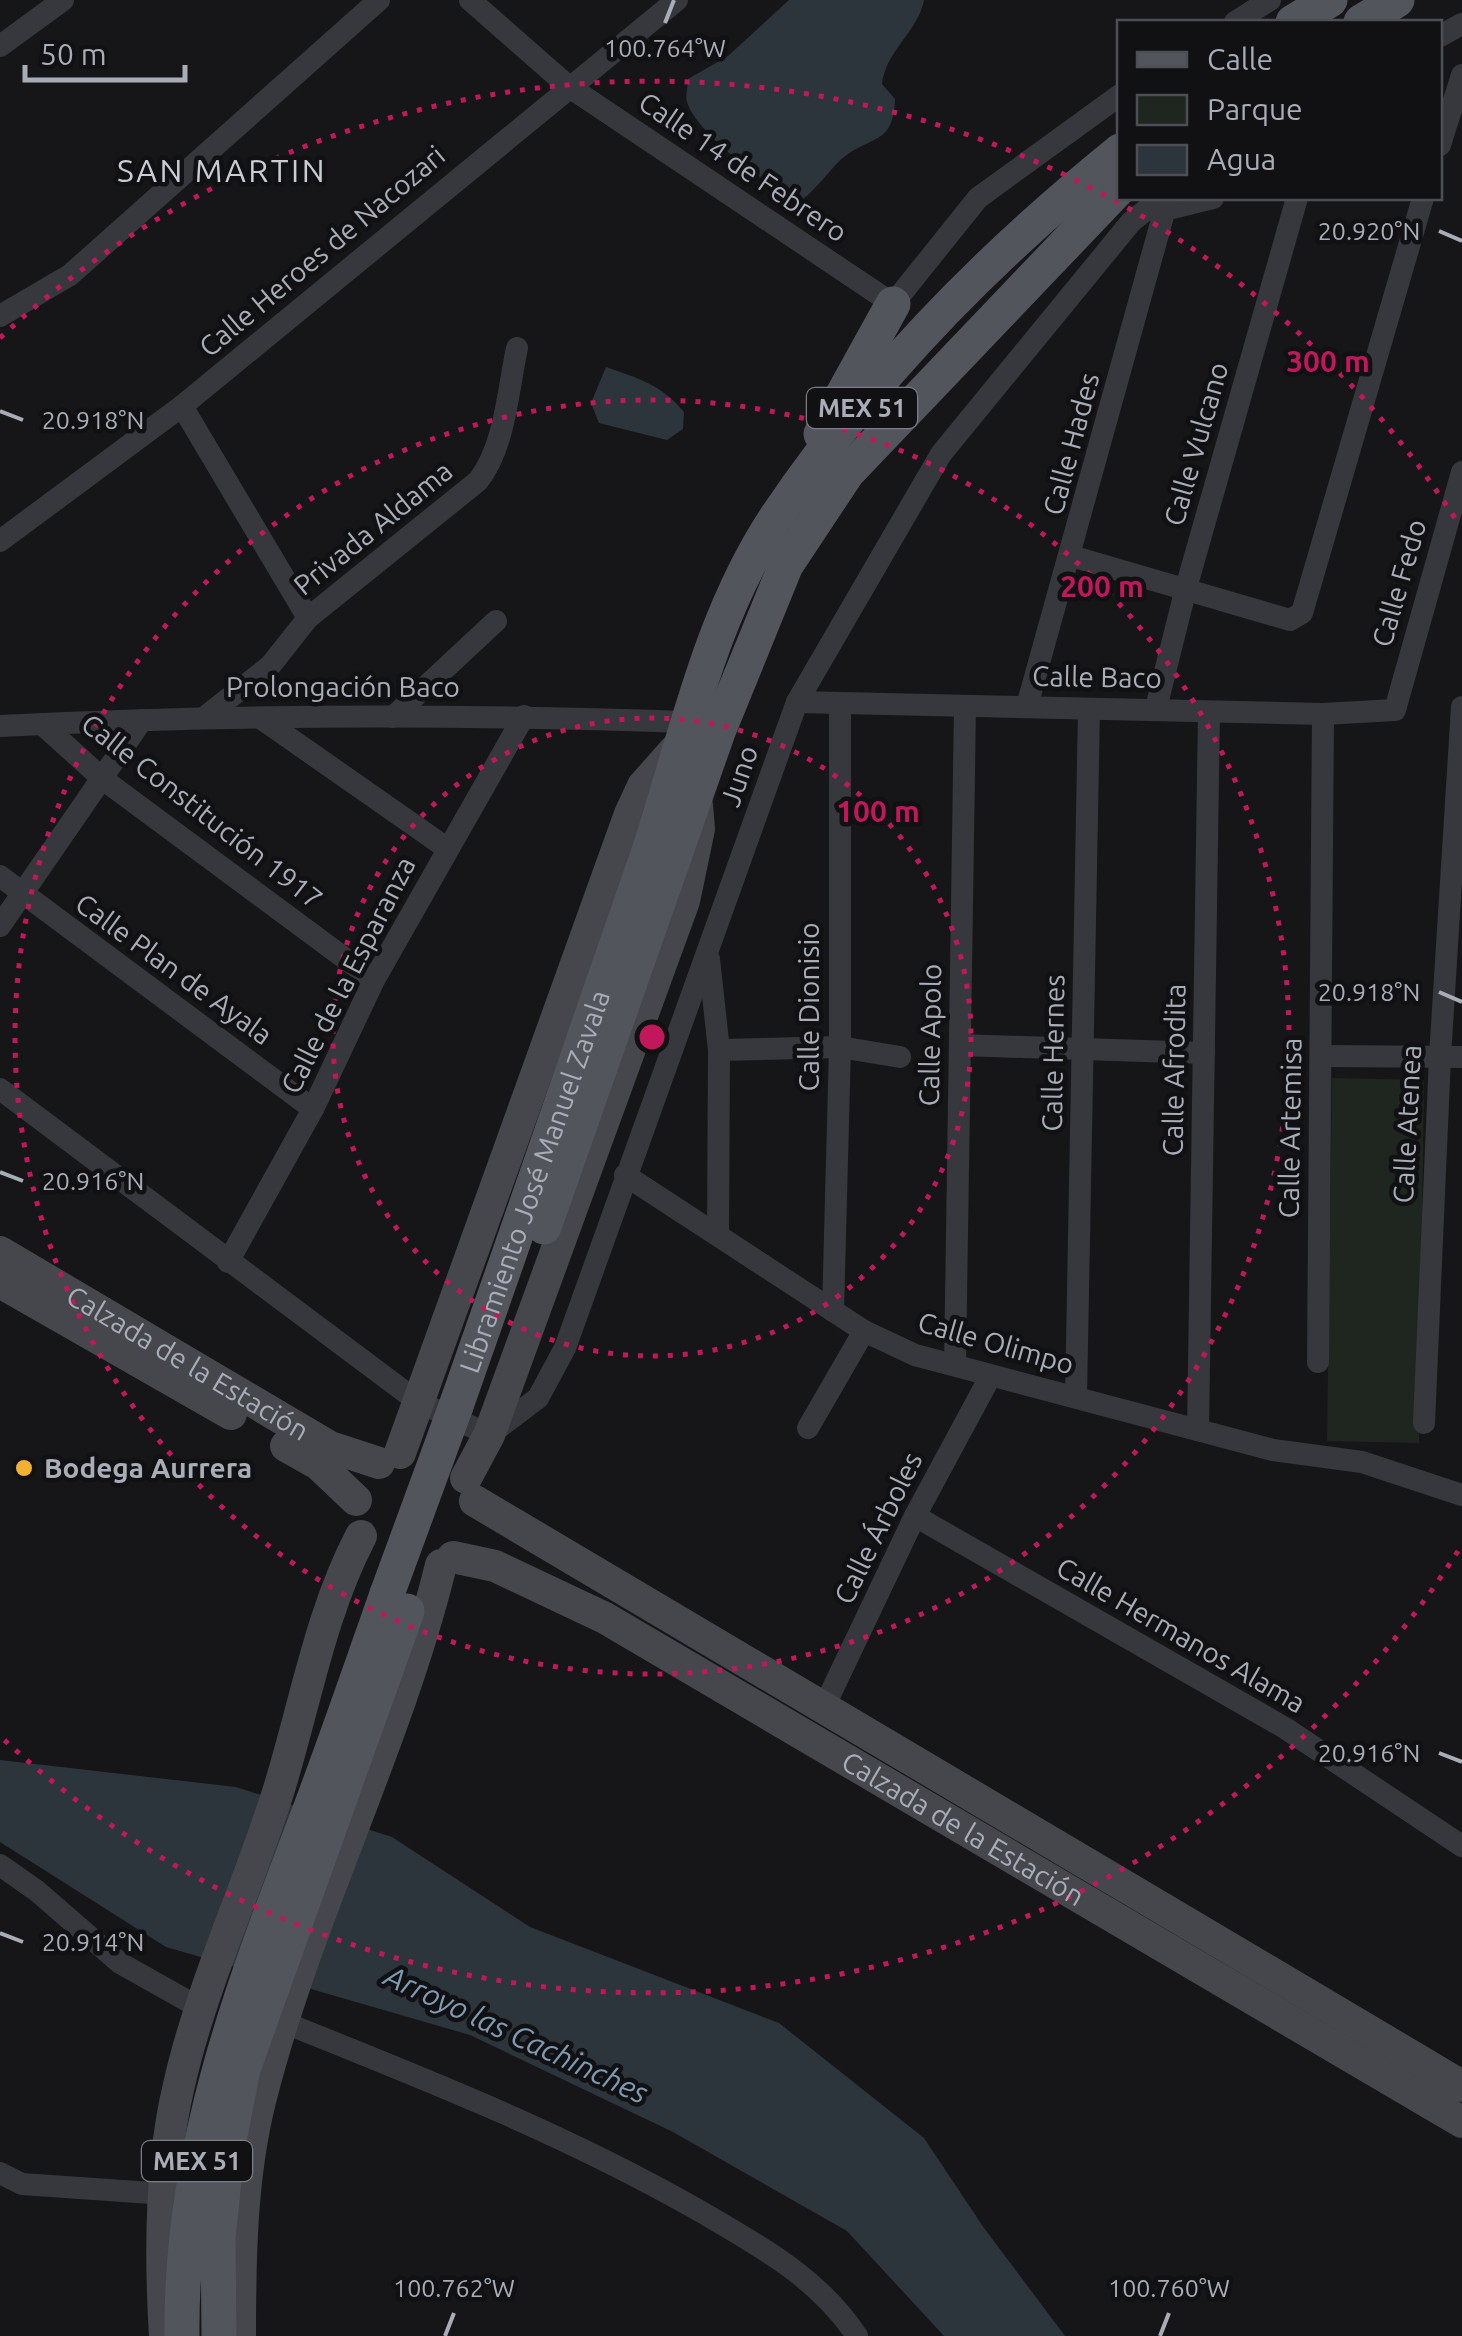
<svg xmlns="http://www.w3.org/2000/svg" width="1462" height="2336" font-family="Ubuntu,sans-serif">
	<style>
		.green { fill: #1e261f }
		.water { fill: #2c353c }
		.lines { fill: none; stroke-linecap: round; stroke-linejoin: round }
		.minor { stroke: #37383d; stroke-width: 22 }
		.secondary { stroke: #45474d; stroke-width: 32 }
		.primary { stroke: #53555c; stroke-width: 35 }
		.primary-bridge { stroke: #53555c; stroke-width: 35 }
		.ticks { fill: none; stroke: #a8adb8; stroke-width: 4 }
		.ring { fill: none; stroke: #c2185b; stroke-width: 5; stroke-dasharray: 5 10 }
		.poi-dot { fill: #f2b134; stroke: #111113; stroke-width: 4 }
		.labels { text-anchor: middle; stroke-width: 9; stroke-linejoin: round; paint-order: stroke }
		.shield { fill: #111113; stroke: #7b7e86; stroke-width: 2.5 }
		.shield-label { font-size: 25px; font-weight: bold; fill: #a8adb8 }
		.street-label { font-size: 28px; fill: #a8adb8; stroke: #111113 }
		.poi-label { font-size: 28px; font-weight: bold; fill: #a8adb8; stroke: #111113; text-anchor: start }
		.water-label { font-size: 30px; font-style: italic; fill: #7f9bb3; stroke: #111113 }
		.quarter-label { font-size: 32px; letter-spacing: 2.5px; fill: #c9ccd4; stroke: #111113 }
		.ticks-label { font-size: 25px; text-anchor: middle; fill: #a8adb8; stroke: #111113; stroke-width: 9; stroke-linejoin: round; paint-order: stroke }
		.centre { fill: #c2185b; stroke: #111113; stroke-width: 5 }
		.ring-label { font-size: 30px; text-anchor: middle; font-weight: bold; fill: #c2185b; stroke: #111113; stroke-width: 9; stroke-linejoin: round; paint-order: stroke }
	</style>
	<rect width="100%" height="100%" fill="#161618"/>
	<polygon class="green" points="1332,1078 1424,1080 1419,1443 1327,1441"/>
	<g class="water">
		<path d="M789,0h135c-6,32 -38,50 -42,84l13,15c-2,43 -18,36 -47,55 -13,8 -28,32 -45,45 -30,-6 -107,-66 -116,-97 -2,-6 1,-16 1,-23l40,-23z"/>
		<path d="M606,367c32,11 56,18 78,45l-1,17 -16,11 -68,-17 -8,-20z"/>
		<polygon points="0,1760 236,1787 392,1837 530,1927 779,2023 924,2138 984,2228 1065,2336 944,2336 847,2231 673,2132 470,2035 166,1947 0,1842"/>
	</g>
	<g class="lines">
		<g class="minor">
			<polyline points="470,0 568,86 893,304 978,198 1120,95"/>
			<polyline points="1235,22 1270,0"/>
			<polyline points="1440,36 1462,24"/>
			<polyline points="0,46 63,0"/>
			<polyline points="1440,145 1462,75"/>
			<polyline points="1164,210 1213,198"/>
			<polyline points="0,316 70,275 379,0"/>
			<polyline points="182,406 308,618"/>
			<polyline points="0,541 182,406 677,0"/>
			<polyline points="1071,556 1290,620 1302,613 1423,198"/>
			<polyline points="797,702 1323,714 1395,710 1462,472"/>
			<polyline points="1027,706 1168,198"/>
			<polyline points="1156,708 1186,588 1297,198"/>
			<path d="M205,717l65,-51 38,-48 170,-137c27,-34 30,-91 39,-133"/>
			<polyline points="393,717 496,621"/>
			<polyline points="262,719 448,849"/>
			<polyline points="42,724 104,780 374,980"/>
			<path d="M0,726c228,-12 457,-12 686,-4"/>
			<polyline points="0,876 313,1109"/>
			<polyline points="0,926 142,720"/>
			<polyline points="709,959 719,1050 718,1235"/>
			<polyline points="960,1045 1204,1053"/>
			<polyline points="719,1050 840,1047 900,1057"/>
			<polyline points="1321,1056 1462,1057"/>
			<polyline points="0,1089 417,1401 489,1435 538,1398 565,1348 797,702 941,454 1131,222 1161,198"/>
			<polyline points="625,1175 864,1331 915,1355 1273,1450 1362,1462 1462,1495"/>
			<polyline points="228,1262 313,1109 374,980 524,716"/>
			<polyline points="833,1311 840,1047 840,703"/>
			<polyline points="1318,1362 1323,714"/>
			<polyline points="955,1365 965,706"/>
			<polyline points="1076,1397 1089,709"/>
			<polyline points="1424,1423 1440,1057 1462,707"/>
			<polyline points="808,1428 864,1331"/>
			<polyline points="1198,1430 1209,712"/>
			<polyline points="915,1516 1285,1728 1462,1846"/>
			<polyline points="824,1707 915,1516 990,1377"/>
			<polyline points="0,1865 37,1891 120,1963 200,2008"/>
			<path d="M283,2022c142,57 282,112 415,188 60,35 120,67 159,126"/>
			<polyline points="0,2173 22,2184 166,2194"/>
		</g>
		<g class="secondary">
			<path id="s1" d="M0,1252l330,195 49,16"/>
			<polyline points="0,1282 231,1414"/>
			<polyline points="286,1446 318,1464 356,1500"/>
			<polyline points="400,1453 630,814 643,786 675,750"/>
			<polyline points="466,1478 489,1435 684,901 699,829 697,805"/>
			<polyline points="475,1501 1462,2086"/>
			<path id="s2" d="M453,1557l42,9 110,52 857,504"/>
			<path d="M165,2336c-5,-81 -5,-172 14,-251 23,-102 69,-196 100,-296 26,-84 41,-175 82,-253"/>
			<path d="M240,2336c0,-78 1,-159 20,-235 46,-183 136,-353 181,-536"/>
		</g>
		<g class="primary">
			<polyline points="1293,22 1330,0"/>
			<polyline points="1361,22 1397,0"/>
			<polyline points="821,434 893,304"/>
			<polyline points="544,1227 718,732 786,565 847,473 1120,187"/>
			<path id="s3" d="M456,1406c64,-183 129,-366 191,-549 38,-114 61,-236 128,-338 93,-139 215,-263 345,-368"/>
			<path d="M182,2336c-2,-186 58,-342 123,-513 29,-76 55,-152 82,-229"/>
			<polyline points="219,2336 218,2238 227,2151 243,2069 407,1611"/>
		</g>
		<polyline class="primary-bridge" points="387,1594 456,1406"/>
	</g>
	<path class="ticks" d="M665,23l9,-23M1439,231l23,10M0,411l23,9M1439,992l23,10M0,1172l23,9M1439,1753l23,9M0,1933l23,9M445,2336l9,-23M1160,2336l9,-23"/>
	<g class="ring">
		<circle cx="652" cy="1037" r="319"/>
		<circle cx="652" cy="1037" r="637"/>
		<path d="M1458 1551A956 956 0 0 1 0 1736M0 338A956 956 0 0 1 1458 523"/>
	</g>
	<circle class="poi-dot" cx="24" cy="1468" r="10"/>
	<g class="labels">
		<g class="shield">
			<rect x="807" y="388" width="110" height="40" rx="8"/>
			<rect x="142" y="2141" width="110" height="40" rx="8"/>
		</g>
		<g class="shield-label">
			<text x="862" y="417">MEX 51</text>
			<text x="197" y="2170">MEX 51</text>
		</g>
		<g class="street-label">
			<text transform="translate(743 167) rotate(34)" y="10">Calle 14 de Febrero</text>
			<text transform="translate(322 251) rotate(-40)" y="10">Calle Heroes de Nacozari</text>
			<text transform="translate(1071 444) rotate(-75)" y="10">Calle Hades</text>
			<text transform="translate(1196 444) rotate(-74)" y="10">Calle Vulcano</text>
			<text transform="translate(373 528) rotate(-39)" y="10">Privada Aldama</text>
			<text transform="translate(1399 583) rotate(-74)" y="10">Calle Fedo</text>
			<text transform="translate(1097 677) rotate(1)" y="10">Calle Baco</text>
			<text x="343" y="697">Prolongación Baco</text>
			<text transform="translate(739 776) rotate(-71)" y="10">Juno</text>
			<text transform="translate(202 811) rotate(38)" y="10">Calle Constitución 1917</text>
			<text transform="translate(174 969) rotate(36)" y="10">Calle Plan de Ayala</text>
			<text transform="translate(348 975) rotate(-63)" y="10">Calle de la Esparanza</text>
			<text transform="translate(809 1007) rotate(-90)" y="10">Calle Dionisio</text>
			<text transform="translate(930 1035) rotate(-89)" y="10">Calle Apolo</text>
			<text transform="translate(1053 1053) rotate(-89)" y="10">Calle Hernes</text>
			<text transform="translate(1174 1070) rotate(-89)" y="10">Calle Afrodita</text>
			<text transform="translate(1407 1124) rotate(-87)" y="10">Calle Atenea</text>
			<text transform="translate(1290 1128) rotate(-89)" y="10">Calle Artemisa</text>
			<text dy="10" stroke="none"><textPath href="#s3" startOffset="238">Libramiento José Manuel Zavala</textPath></text>
			<text transform="translate(996 1343) rotate(16)" y="10">Calle Olimpo</text>
			<text dy="10" stroke="none"><textPath href="#s1" startOffset="218">Calzada de la Estación</textPath></text>
			<text transform="translate(878 1528) rotate(-64)" y="10">Calle Árboles</text>
			<text transform="translate(1181 1635) rotate(30)" y="10">Calle Hermanos Alama</text>
			<text dy="10" stroke="none"><textPath href="#s2" startOffset="580">Calzada de la Estación</textPath></text>
		</g>
		<g class="poi-label">
			<text x="44" y="1478">Bodega Aurrera</text>
		</g>
		<g class="water-label">
			<text transform="translate(516 2035) rotate(25)" y="10">Arroyo las Cachinches</text>
		</g>
		<g class="quarter-label">
			<text x="222" y="182">SAN MARTIN</text>
		</g>
	</g>
	<g class="ticks-label">
		<text x="665" y="57">100.764°W</text>
		<text x="1369" y="240">20.920°N</text>
		<text x="93" y="429">20.918°N</text>
		<text x="1369" y="1001">20.918°N</text>
		<text x="93" y="1190">20.916°N</text>
		<text x="1369" y="1762">20.916°N</text>
		<text x="93" y="1951">20.914°N</text>
		<text x="454" y="2297">100.762°W</text>
		<text x="1169" y="2297">100.760°W</text>
	</g>
	<circle cx="652" cy="1037" r="15" class="centre"/>
	<g class="ring-label">
		<text x="1328" y="372">300 m</text>
		<text x="1102" y="597">200 m</text>
		<text x="878" y="822">100 m</text>
	</g>
	<rect x="1117" y="20" width="325" height="180" fill="#111113" stroke="#4d4f55" stroke-width="2.5"/>
	<rect x="1137" y="52" width="50" height="15" fill="#53555c" stroke="#4d4f55" stroke-width="2.5"/>
	<text x="1207" y="70" font-size="30" fill="#a8adb8">Calle</text>
	<rect x="1137" y="95" width="50" height="30" fill="#1e261f" stroke="#4d4f55" stroke-width="2.5"/>
	<text x="1207" y="120" font-size="30" fill="#a8adb8">Parque</text>
	<rect x="1137" y="145" width="50" height="30" fill="#2c353c" stroke="#4d4f55" stroke-width="2.5"/>
	<text x="1207" y="170" font-size="30" fill="#a8adb8">Agua</text>
	<path d="M25 65v15h160v-15" fill="none" stroke="#a8adb8" stroke-width="5"/>
	<text x="40" y="65" font-size="30" fill="#a8adb8" stroke="#111113" stroke-width="8" paint-order="stroke">50 m</text>
</svg>
